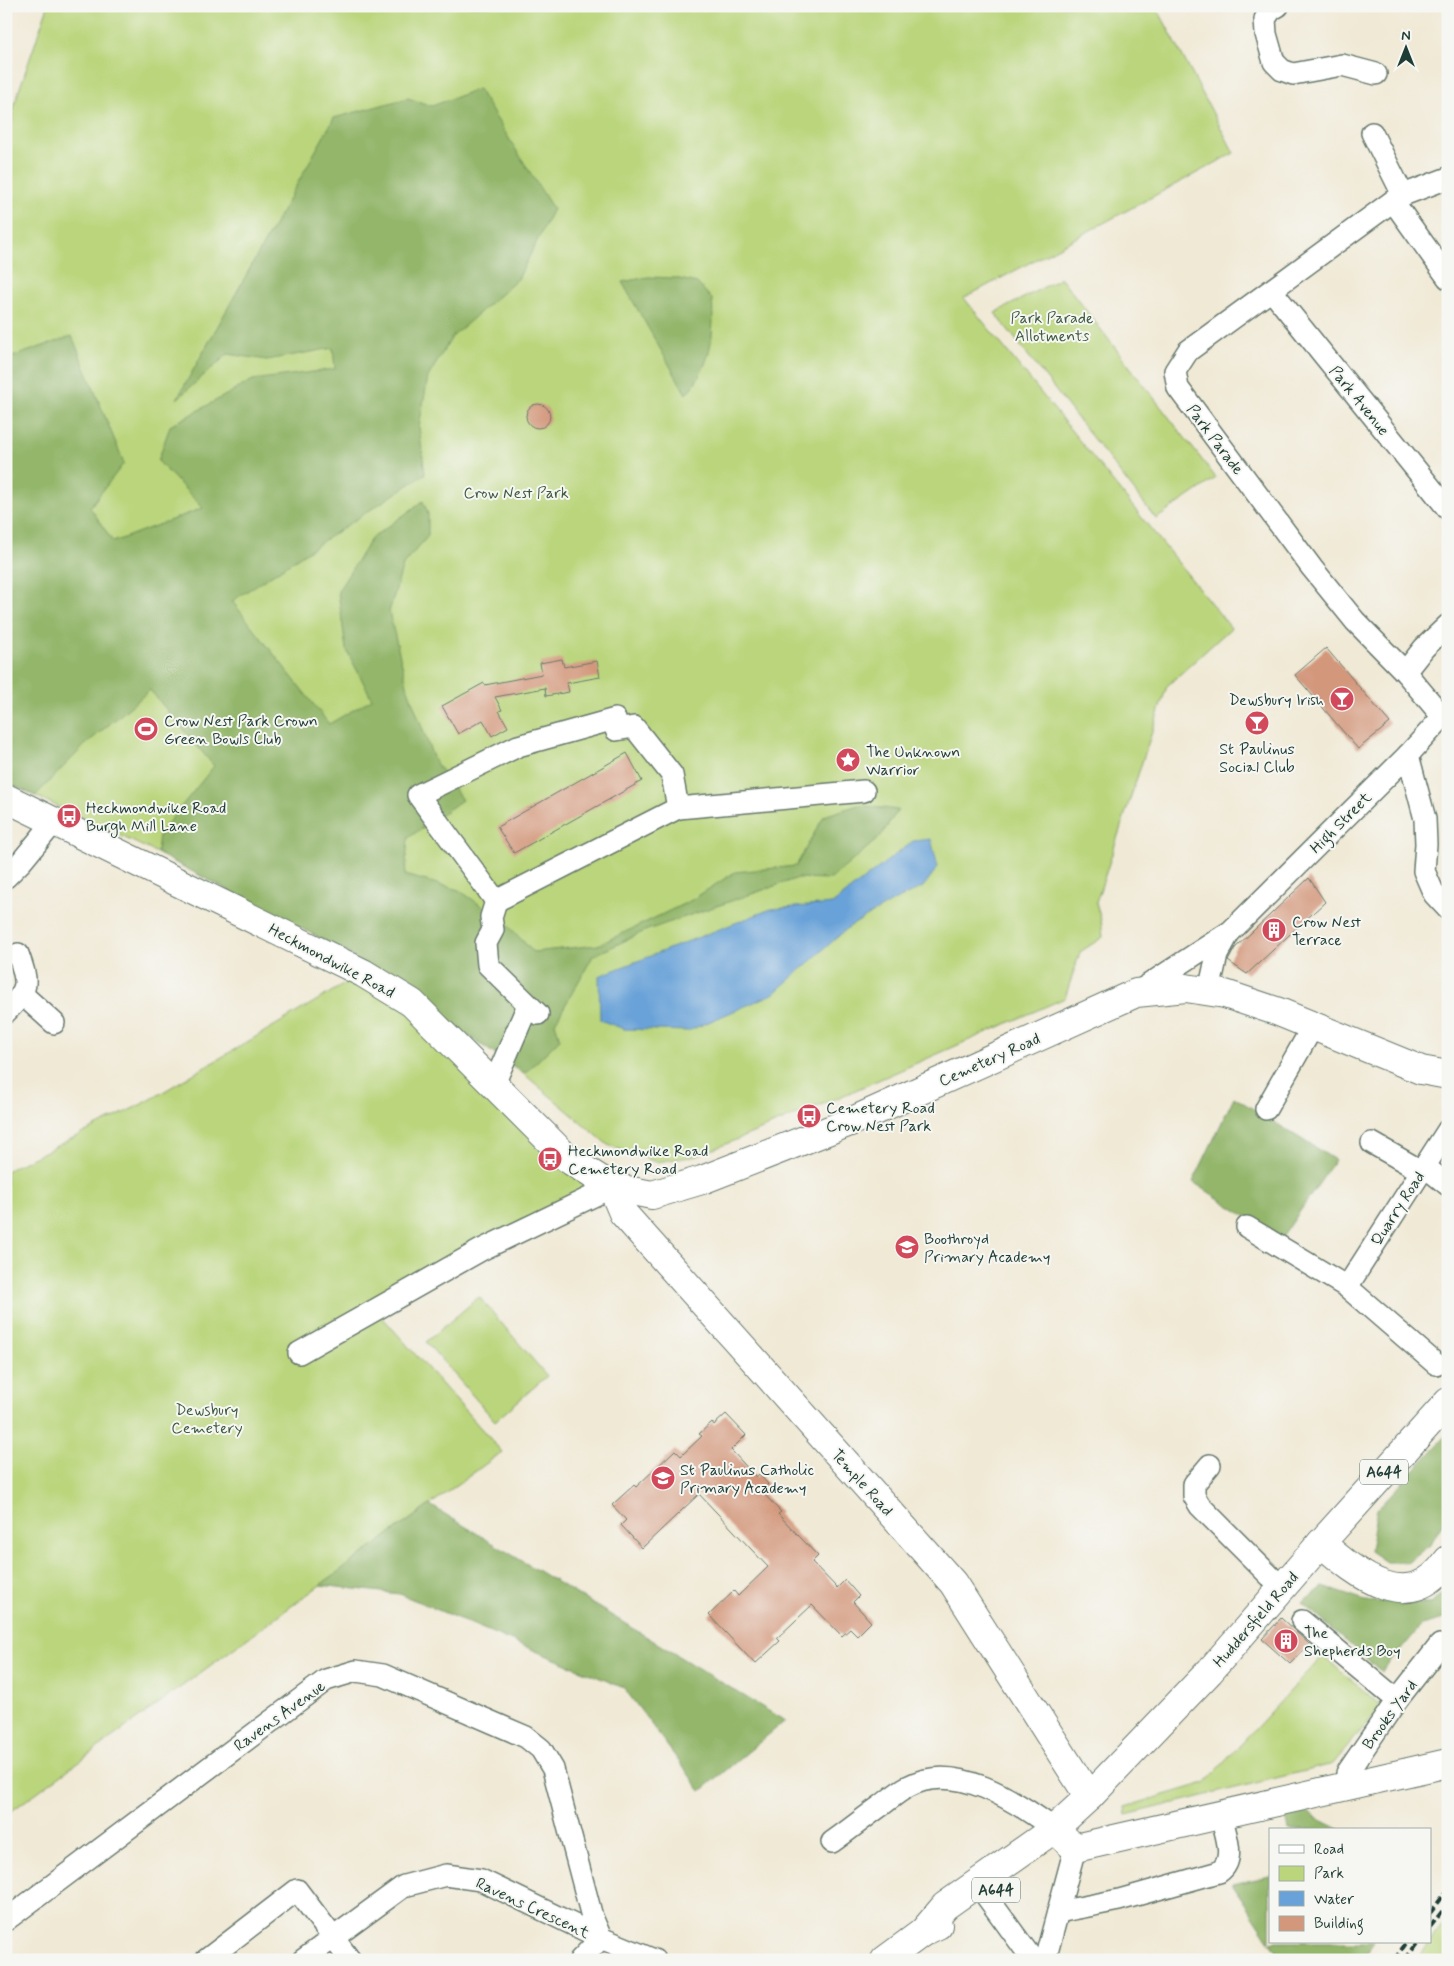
<svg xmlns="http://www.w3.org/2000/svg" width="1454" height="1966" font-family="Mynerve,sans-serif">
	<style>
		.green { fill: #bad57b; stroke: #6c8958 }
		.forest { fill: #93b66b; stroke: #597a50 }
		.water { fill: #69a2d8; stroke: #447086 }
		.building { fill: #d3977b }
		.lines { fill: none; stroke-linecap: round; stroke-linejoin: round }
		.minor-casing { stroke: #68796c; stroke-width: 24 }
		.major-casing { stroke: #68796c; stroke-width: 30 }
		.highway-casing { stroke: #68796c; stroke-width: 30 }
		.minor { stroke: #fff; stroke-width: 21 }
		.major { stroke: #fff; stroke-width: 28 }
		.highway { stroke: #fff; stroke-width: 28 }
		.rail { stroke: #1f3d34; stroke-width: 4; stroke-dasharray: 8 4; stroke-linecap: butt }
		.labels { text-anchor: middle; stroke-width: 4; stroke-linejoin: round; paint-order: stroke }
		.shield { fill: #f6f6f2; stroke: #60746d; stroke-width: 1 }
		.shield-label { font-size: 15px; font-weight: bold; fill: #1f3d34 }
		.park-label { font-size: 16px; fill: #3e5b42; stroke: #f6f6f2 }
		.street-label { font-size: 16px; fill: #1f3d34; stroke: #f6f6f2 }
		.poi-label { font-size: 16px; fill: #1f3d34; stroke: #f6f6f2; text-anchor: start }
	</style>
	<rect width="100%" height="100%" fill="#f6f6f2"/>
	<filter id="ink" filterUnits="userSpaceOnUse"><feTurbulence type="fractalNoise" baseFrequency=".02" numOctaves="2"/><feDisplacementMap in="SourceGraphic" scale="10" xChannelSelector="R" yChannelSelector="G"/><feConvolveMatrix kernelMatrix="1 2 1 2 8 2 1 2 1" color-interpolation-filters="sRGB"/></filter>
	<filter id="wash" filterUnits="userSpaceOnUse"><feTurbulence type="fractalNoise" baseFrequency=".0096" numOctaves="4" result="noise"/><feDisplacementMap in="SourceGraphic" scale="20" xChannelSelector="R" yChannelSelector="G"/><feGaussianBlur stdDeviation="1.12" result="paint"/><feColorMatrix in="noise" values="0 0 0 0 0 0 0 0 0 0 0 0 0 0 0 0 0 1.4 0 .05"/><feComposite in="paint" operator="in"/></filter>
	<g filter="url(#wash)">
		<rect width="100%" height="100%" fill="#f0e9d5"/>
		<g class="green">
			<polygon points="48,6 1156,6 1234,153 964,298 1231,628 1167,686 1096,903 1101,920 1103,937 1080,952 1065,998 835,1099 697,1156 656,1162 608,1145 524,1074 345,951 157,853 6,782 6,154 15,102"/>
			<polygon points="1061,278 1216,478 1156,519 995,313"/>
			<polygon points="363,973 612,1187 375,1309 502,1452 6,1815 6,1171 148,1101"/>
			<polygon points="479,1297 547,1376 495,1421 426,1342"/>
			<polygon points="1323,1656 1382,1706 1333,1764 1126,1815 1125,1807 1205,1783"/>
			<polygon points="1448,1918 1448,1960 1417,1960"/>
		</g>
		<g class="forest">
			<polygon points="478,89 553,209 518,279 452,337 428,377 419,427 425,474 232,601 329,724 372,699 346,649 338,591 371,539 423,501 428,514 428,536 403,565 389,612 408,689 434,760 462,800 408,838 405,875 459,890 506,923 533,952 598,945 690,901 735,872 796,866 824,816 858,805 898,810 880,837 831,879 798,878 647,930 593,956 555,1023 560,1039 524,1074 345,951 157,853 159,834 214,766 150,690 86,744 35,796 6,782 6,359 72,336 124,463 90,507 113,542 203,508 158,461 170,426 253,380 335,369 333,348 267,360 228,354 177,399 334,118 408,98 432,106"/>
			<path d="M648,277l27,1 22,5 15,16c3,35 -1,68 -26,95l-64,-112z"/>
			<polygon points="1234,1097 1335,1160 1281,1239 1193,1182"/>
			<polygon points="1448,1434 1448,1514 1430,1545 1407,1562 1386,1562 1370,1551 1377,1509"/>
			<polygon points="430,1505 785,1721 701,1791 624,1688 400,1594 320,1585"/>
			<polygon points="1323,1587 1365,1601 1431,1604 1448,1589 1448,1618 1422,1625 1382,1672 1302,1603"/>
			<polygon points="1283,1801 1341,1830 1289,1830"/>
			<polygon points="1270,1876 1270,1941 1232,1884"/>
			<polygon points="1271,1942 1374,1942 1361,1960 1283,1960"/>
		</g>
		<polygon class="water" points="931,839 938,867 923,887 894,901 849,927 773,994 688,1031 624,1029 600,1020 599,976 771,909 832,904 913,841"/>
		<g id="blocks">
			<g class="building">
				<circle cx="538" cy="416" r="12"/>
				<polygon points="1326,648 1390,723 1358,749 1295,675"/>
				<polygon points="562,659 564,667 597,661 600,677 567,683 569,692 546,696 545,688 495,697 502,710 499,711 508,727 492,736 483,720 458,734 442,706 484,683 485,685 542,674 540,663"/>
				<polygon points="627,753 642,781 514,853 497,827"/>
				<polygon points="1309,878 1325,902 1247,974 1228,961 1235,948"/>
				<polygon points="726,1414 746,1435 731,1450 756,1477 759,1474 768,1484 761,1491 781,1512 778,1514 818,1556 812,1562 837,1588 845,1580 859,1596 853,1602 871,1622 857,1636 850,1629 842,1636 812,1605 777,1638 780,1641 755,1664 709,1615 734,1591 738,1596 768,1567 699,1494 642,1548 621,1525 626,1520 612,1505 634,1485 636,1487 675,1450 681,1456 702,1436 699,1434 712,1422 714,1425"/>
				<polygon points="1281,1618 1309,1644 1290,1664 1262,1639"/>
			</g>
		</g>
	</g>
	<g filter="url(#ink)">
		<use href="#blocks" fill-opacity="0" stroke="#68796c" stroke-width="1"/>
		<g class="lines">
			<defs>
				<g id="minor">
					<polyline points="1278,6 1271,10 1265,19 1266,34 1274,62 1282,70 1293,74 1342,65 1376,74"/>
					<polyline points="1372,133 1403,195"/>
					<polyline points="1393,201 1448,278"/>
					<polyline points="1272,291 1448,509"/>
					<polyline points="1405,672 1424,648 1448,625"/>
					<polyline points="1442,716 1405,672 1355,621 1312,568 1178,388 1175,371 1188,351 1393,201 1403,195 1448,178"/>
					<polyline points="615,719 518,746 418,795 496,901 678,808 672,775 634,727 616,730"/>
					<polyline points="1408,755 1425,819 1426,844 1424,871 1434,894 1448,909"/>
					<polyline points="678,808 864,791"/>
					<polyline points="6,877 21,862 54,822"/>
					<polyline points="496,901 491,917 493,930 486,943 488,965 538,1014"/>
					<polyline points="1209,991 1217,955 1229,933"/>
					<polyline points="1136,993 1231,931 1408,755 1448,711"/>
					<polyline points="23,995 54,1023"/>
					<path d="M6,1012c23,-23 23,-28 12,-58"/>
					<polyline points="494,1084 528,1005"/>
					<polyline points="1266,1109 1313,1026"/>
					<polyline points="1372,1143 1421,1171"/>
					<polyline points="1424,1166 1448,1185"/>
					<polyline points="1247,1227 1347,1287 1436,1364"/>
					<polyline points="1347,1287 1448,1130"/>
					<polyline points="299,1353 481,1250 612,1187"/>
					<polyline points="1210,1465 1194,1484 1194,1496 1200,1506 1282,1588"/>
					<polyline points="1302,1621 1397,1700"/>
					<polyline points="1350,1786 1347,1773 1397,1700 1440,1645"/>
					<path d="M832,1842c17,-12 33,-25 50,-37 8,-6 16,-13 25,-18 48,-27 109,14 147,42"/>
					<polyline points="987,1897 1033,1960"/>
					<path d="M1058,1912l61,-12 100,-28c18,-12 6,-39 2,-57"/>
					<polyline points="6,1920 326,1680 356,1671 383,1675 526,1737 541,1749 553,1769 592,1917 601,1938 580,1960"/>
					<polyline points="206,1960 297,1890 350,1960"/>
					<polyline points="303,1960 404,1886 446,1875 481,1880 601,1938 654,1960"/>
					<polyline points="1045,1960 1075,1848"/>
				</g>
				<g id="major">
					<polyline points="6,798 363,973 412,1003 568,1159 612,1187 652,1195 702,1180 850,1122 1136,993 1186,988 1225,994 1279,1012 1421,1070 1448,1075"/>
					<polyline points="612,1187 623,1213 953,1583 1089,1797"/>
					<path d="M1321,1543c37,32 88,74 127,17"/>
					<polyline points="1054,1829 1075,1848 1448,1763"/>
				</g>
				<g id="highway">
					<polyline points="923,1932 945,1906 1054,1829 1089,1797 1210,1671 1321,1543 1448,1402"/>
					<polyline points="885,1960 923,1932 938,1925"/>
				</g>
			</defs>
			<use href="#minor" class="minor-casing"/>
			<use href="#major" class="major-casing"/>
			<use href="#highway" class="highway-casing"/>
			<use href="#minor" class="minor"/>
			<use href="#major" class="major"/>
			<use href="#highway" class="highway"/>
			<g class="rail">
				<polyline points="1430,1913 1448,1890"/>
				<polyline points="1430,1927 1448,1904"/>
				<polyline points="1394,1960 1407,1942"/>
				<polyline points="1405,1960 1418,1942"/>
			</g>
		</g>
	</g>
	<defs>
		<symbol id="bar-disc" viewBox="-11 -11 22 22"><circle r="9.5" fill="#d1495b" stroke="#f6f6f2"/><path d="M-6-5H6L.8 .8V4.5H3.5V6h-7V4.5H-.8V.8Z" fill="#fff"/></symbol>
		<symbol id="stadium-disc" viewBox="-11 -11 22 22"><circle r="9.5" fill="#d1495b" stroke="#f6f6f2"/><path d="M0-5a6.5 5 0 1 0 0 10a6.5 5 0 1 0 0-10ZM-3.5-1.8h7v3.6h-7Z" fill="#fff"/></symbol>
		<symbol id="sight-disc" viewBox="-11 -11 22 22"><circle r="9.5" fill="#d1495b" stroke="#f6f6f2"/><path d="M0-6L1.8-2.2L6-1.7L2.9 1.2L3.7 5.4L0 3.3L-3.7 5.4L-2.9 1.2L-6-1.7L-1.8-2.2Z" fill="#fff"/></symbol>
		<symbol id="bus-disc" viewBox="-11 -11 22 22"><circle r="9.5" fill="#d1495b" stroke="#f6f6f2"/><path d="M-5-6H5V4H4V6H2V4H-2V6H-4V4H-5ZM-3.5-4V0h7V-4ZM-3.5 1.2v1.5H-2V1.2ZM2 1.2v1.5H3.5V1.2Z" fill="#fff"/></symbol>
		<symbol id="building-disc" viewBox="-11 -11 22 22"><circle r="9.5" fill="#d1495b" stroke="#f6f6f2"/><path d="M-4-6H4V6H1V3H-1V6H-4ZM-2.5-4.3h1.7v1.8h-1.7ZM.8-4.3h1.7v1.8H.8ZM-2.5-1h1.7V.8h-1.7ZM.8-1h1.7V.8H.8Z" fill="#fff"/></symbol>
		<symbol id="school-disc" viewBox="-11 -11 22 22"><circle r="9.5" fill="#d1495b" stroke="#f6f6f2"/><path d="M0-5L7-2L0 1L-7-2ZM-4 1L0 2.5L4 1V4Q0 6-4 4Z" fill="#fff"/></symbol>
	</defs>
	<g fill-rule="evenodd">
		<use href="#bar-disc" x="1328" y="685" width="28" height="28"/>
		<use href="#bar-disc" x="1243" y="709" width="28" height="28"/>
		<use href="#stadium-disc" x="132" y="715" width="28" height="28"/>
		<use href="#sight-disc" x="834" y="746" width="28" height="28"/>
		<use href="#bus-disc" x="55" y="802" width="28" height="28"/>
		<use href="#building-disc" x="1260" y="916" width="28" height="28"/>
		<use href="#bus-disc" x="795" y="1102" width="28" height="28"/>
		<use href="#bus-disc" x="536" y="1145" width="28" height="28"/>
		<use href="#school-disc" x="893" y="1233" width="28" height="28"/>
		<use href="#school-disc" x="649" y="1464" width="28" height="28"/>
		<use href="#building-disc" x="1272" y="1627" width="28" height="28"/>
	</g>
	<g class="labels">
		<g class="shield">
			<rect x="1360" y="1459.5" width="48" height="25" rx="4"/>
			<rect x="972" y="1877.5" width="48" height="25" rx="4"/>
		</g>
		<g class="shield-label">
			<text x="1384" y="1477">A644</text>
			<text x="996" y="1895">A644</text>
		</g>
		<g class="park-label">
			<text x="1052" y="323">Park Parade<tspan x="1052" dy="18">Allotments</tspan></text>
			<text x="516" y="498">Crow Nest Park</text>
			<text x="207" y="1415">Dewsbury<tspan x="207" dy="18">Cemetery</tspan></text>
		</g>
		<g class="street-label">
			<text transform="translate(1360 400) rotate(51)" y="6">Park Avenue</text>
			<text transform="translate(1216 439) rotate(53)" y="6">Park Parade</text>
			<text transform="translate(1340 822) rotate(-45)" y="6">High Street</text>
			<text transform="translate(332 960) rotate(28)" y="6">Heckmondwike Road</text>
			<text transform="translate(989 1059) rotate(-24)" y="6">Cemetery Road</text>
			<text transform="translate(1397 1208) rotate(-57)" y="6">Quarry Road</text>
			<text transform="translate(863 1482) rotate(48)" y="6">Temple Road</text>
			<text transform="translate(1255 1619) rotate(-49)" y="6">Huddersfield Road</text>
			<text transform="translate(1389 1714) rotate(-54)" y="6">Brooks Yard</text>
			<text transform="translate(279 1715) rotate(-36)" y="6">Ravens Avenue</text>
			<text transform="translate(533 1907) rotate(25)" y="6">Ravens Crescent</text>
		</g>
		<g class="poi-label">
			<text x="1324" y="705" text-anchor="end">Dewsbury Irish</text>
			<text x="164" y="726">Crow Nest Park Crown<tspan x="164" dy="18">Green Bowls Club</tspan></text>
			<text x="1257" y="754" text-anchor="middle">St Paulinus<tspan x="1257" dy="18">Social Club</tspan></text>
			<text x="866" y="757">The Unknown<tspan x="866" dy="18">Warrior</tspan></text>
			<text x="86" y="813">Heckmondwike Road<tspan x="86" dy="18">Burgh Mill Lane</tspan></text>
			<text x="1292" y="927">Crow Nest<tspan x="1292" dy="18">Terrace</tspan></text>
			<text x="826" y="1113">Cemetery Road<tspan x="826" dy="18">Crow Nest Park</tspan></text>
			<text x="568" y="1156">Heckmondwike Road<tspan x="568" dy="18">Cemetery Road</tspan></text>
			<text x="924" y="1244">Boothroyd<tspan x="924" dy="18">Primary Academy</tspan></text>
			<text x="680" y="1475">St Paulinus Catholic<tspan x="680" dy="18">Primary Academy</tspan></text>
			<text x="1304" y="1638">The<tspan x="1304" dy="18">Shepherds Boy</tspan></text>
		</g>
	</g>
	<rect width="1454" height="1966" fill="none" stroke="#f6f6f2" stroke-width="25"/>
	<rect x="1269" y="1828" width="162" height="115" fill="#f6f6f2" stroke="#a0aca6"/>
	<rect x="1279" y="1845" width="25" height="8" fill="#ffffff" stroke="#a0aca6"/>
	<text x="1314" y="1854" font-size="15" fill="#1f3d34">Road</text>
	<rect x="1279" y="1866" width="25" height="15" fill="#bad57b" stroke="#a0aca6"/>
	<text x="1314" y="1878" font-size="15" fill="#1f3d34">Park</text>
	<rect x="1279" y="1891" width="25" height="15" fill="#69a2d8" stroke="#a0aca6"/>
	<text x="1314" y="1904" font-size="15" fill="#1f3d34">Water</text>
	<rect x="1279" y="1916" width="25" height="15" fill="#d3977b" stroke="#a0aca6"/>
	<text x="1314" y="1928" font-size="15" fill="#1f3d34">Building</text>
	<g transform="translate(1406 48)" stroke="#f6f6f2" stroke-width="4" paint-order="stroke">
	<path d="M0-4L9 19L0 12L-9 19Z" fill="#1f3d34"/>
	<text y="-8" font-size="14" font-weight="bold" text-anchor="middle" fill="#1f3d34">N</text>
	</g>
</svg>
